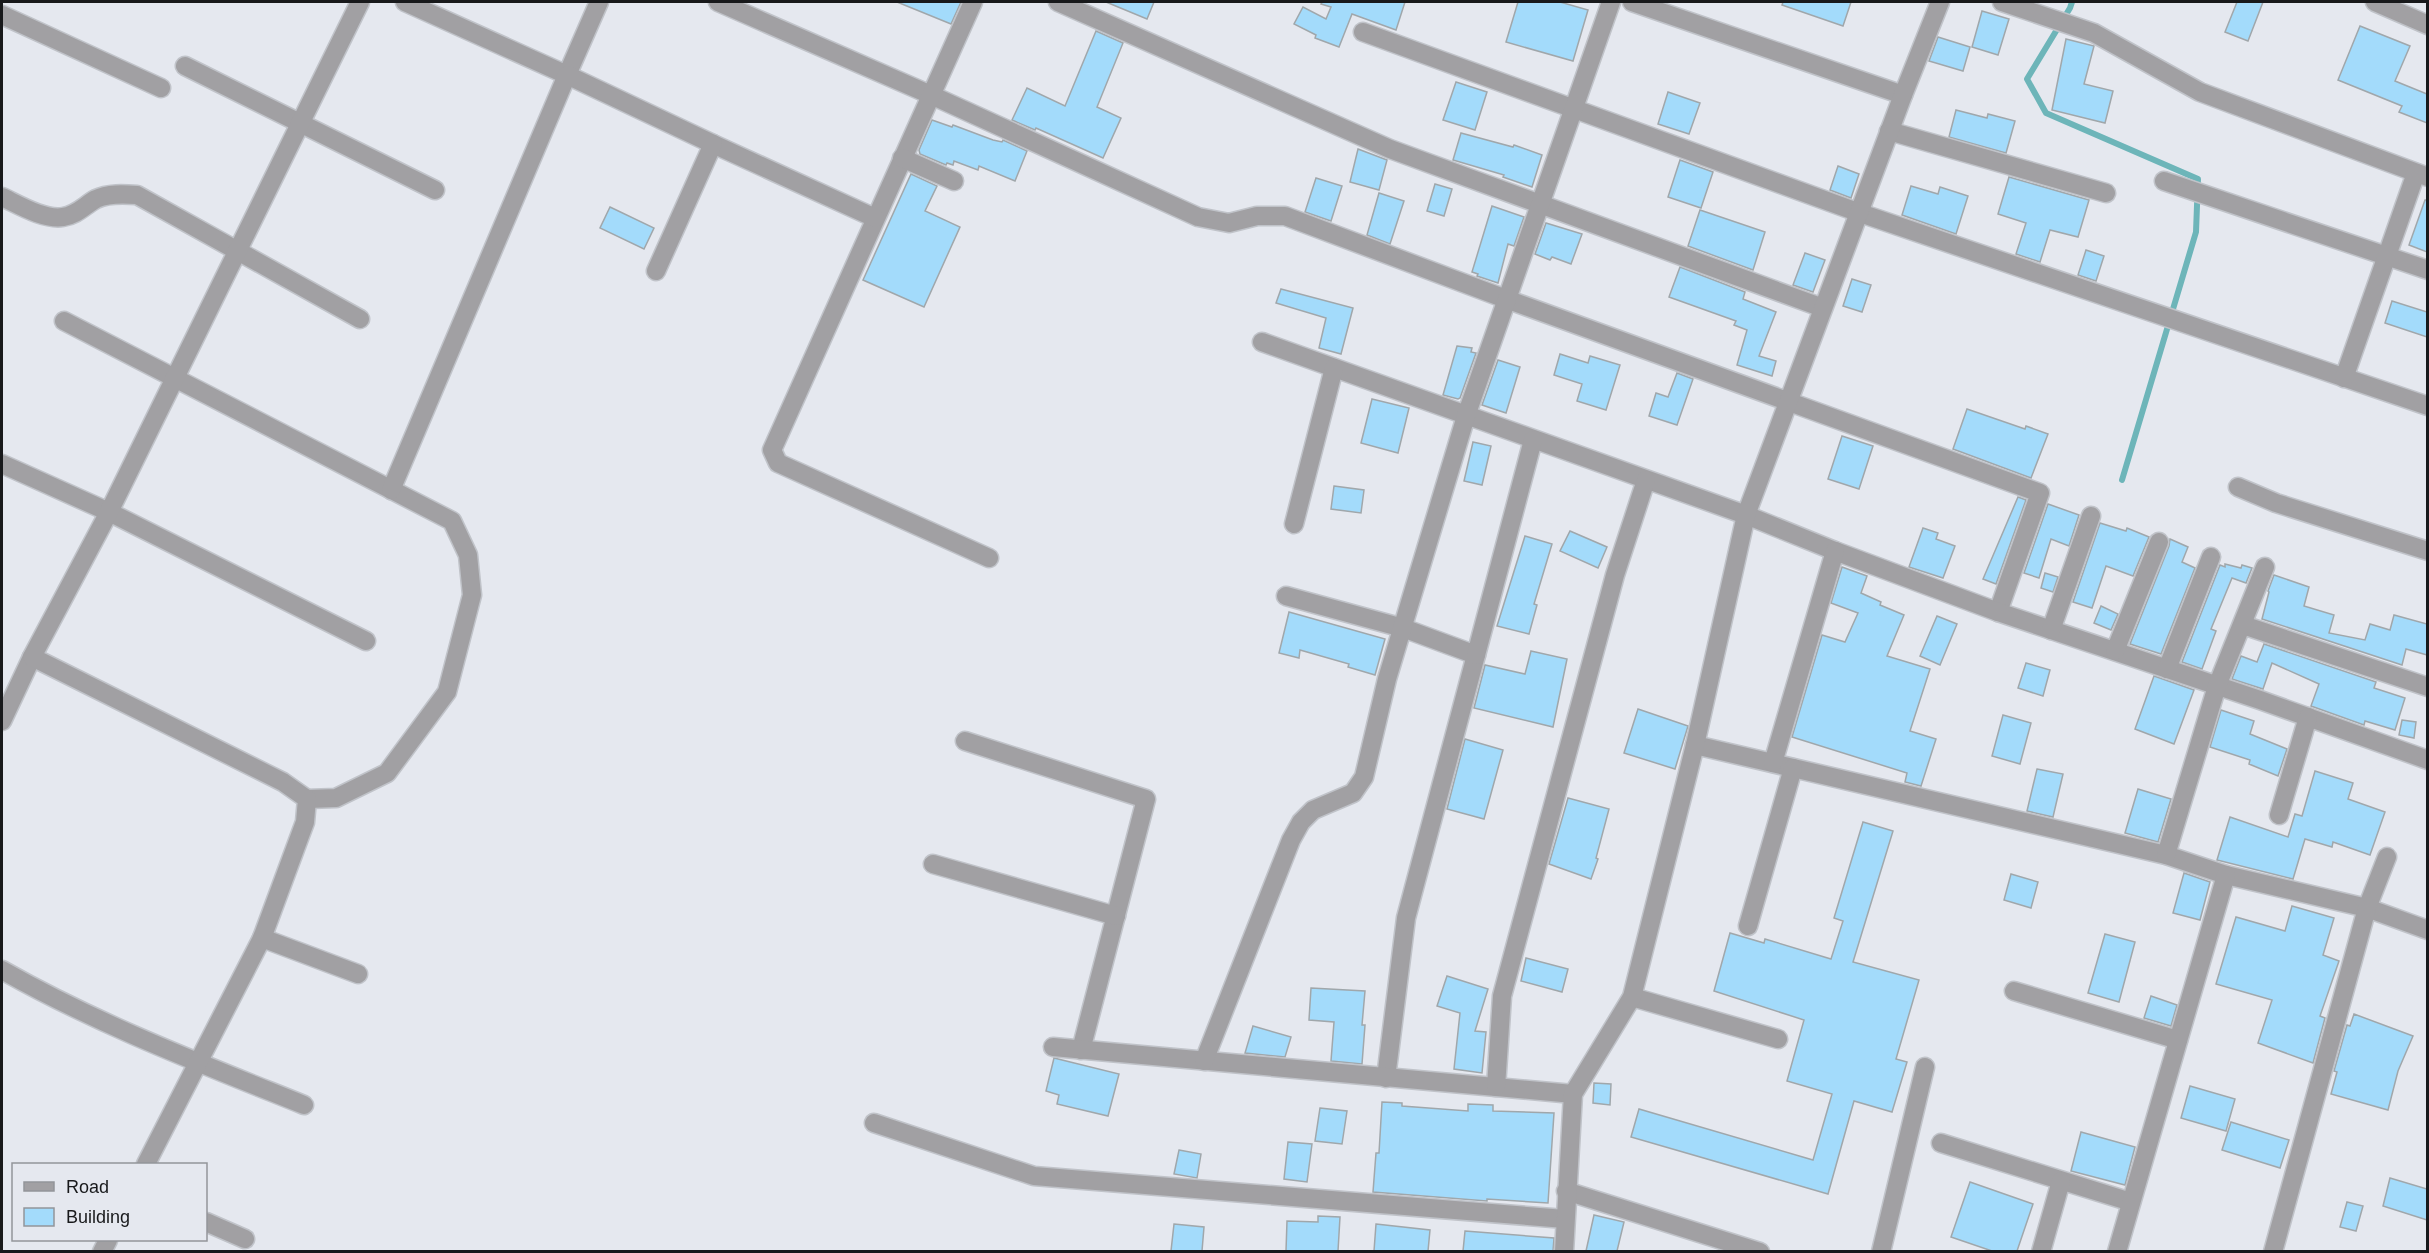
<svg xmlns="http://www.w3.org/2000/svg" width="2429" height="1253" font-family="Arial,sans-serif">
	<style>
		.lines { fill: none; stroke-linecap: round; stroke-linejoin: round }
		.stream { stroke: #6db5b9; stroke-width: 6 }
		.building { fill: #a3dbfb; stroke: #a0a7ab; stroke-width: 1.5 }
		.minor-casing { stroke: #c0c3c9; stroke-width: 21 }
		.minor { stroke: #a1a0a3; stroke-width: 18 }
	</style>
	<rect width="100%" height="100%" fill="#e5e8ef"/>
	<g class="lines">
		<polyline class="stream" points="2072,2 2070,8 2027,79 2046,113 2198,179 2196,232 2122,480"/>
	</g>
	<g class="building">
		<polygon points="897,2 961,2 951,24"/>
		<polygon points="1106,2 1154,2 1147,19"/>
		<polygon points="1322,2 1405,2 1396,30 1352,14 1339,47 1315,38 1316,35 1294,24 1303,7 1326,19 1331,7 1321,4"/>
		<polygon points="1518,2 1560,2 1588,10 1573,61 1506,42"/>
		<polygon points="1783,2 1851,2 1843,26 1782,5"/>
		<polygon points="2237,2 2263,2 2248,41 2225,32"/>
		<polygon points="1982,11 2009,19 1998,55 1972,47"/>
		<polygon points="2360,26 2410,46 2395,81 2427,94 2427,123 2399,112 2402,106 2338,80"/>
		<polygon points="1096,31 1123,43 1097,107 1121,118 1103,158 1036,128 1035,130 1012,120 1027,88 1065,106"/>
		<polygon points="1938,37 1970,47 1963,71 1929,61"/>
		<polygon points="2066,39 2094,46 2084,84 2113,91 2105,123 2052,110"/>
		<polygon points="1456,82 1487,92 1475,130 1443,120"/>
		<polygon points="1668,92 1700,103 1689,134 1658,124"/>
		<polygon points="1956,110 1987,118 1988,114 2015,121 2006,153 1949,137"/>
		<polygon points="932,120 952,127 953,125 993,140 1002,142 1003,140 1027,151 1015,181 979,166 978,170 954,161 953,165 947,163 946,165 920,154 919,150"/>
		<polygon points="1461,133 1513,147 1514,145 1542,155 1532,187 1503,177 1504,175 1453,160"/>
		<polygon points="1358,149 1387,160 1379,190 1350,182"/>
		<polygon points="1680,160 1713,172 1701,208 1668,197"/>
		<polygon points="1838,166 1859,174 1851,198 1830,190"/>
		<polygon points="911,174 937,186 925,211 960,227 924,307 863,280"/>
		<polygon points="2009,177 2089,200 2078,237 2050,230 2040,262 2016,254 2026,223 1998,214"/>
		<polygon points="1316,178 1342,186 1331,221 1305,212"/>
		<polygon points="1435,184 1452,189 1444,216 1427,211"/>
		<polygon points="1911,186 1938,194 1940,187 1968,196 1956,234 1902,215"/>
		<polygon points="1379,193 1404,201 1390,244 1367,235"/>
		<polygon points="2425,200 2427,200 2427,252 2409,245"/>
		<polygon points="1492,206 1524,217 1514,246 1508,244 1498,283 1477,276 1478,274 1472,272"/>
		<polygon points="610,207 654,228 644,249 600,228"/>
		<polygon points="1700,210 1765,232 1753,270 1688,246"/>
		<polygon points="1546,223 1582,234 1571,264 1552,257 1550,260 1535,254"/>
		<polygon points="2086,250 2104,256 2096,281 2078,275"/>
		<polygon points="1805,253 1825,260 1813,292 1793,285"/>
		<polygon points="1680,267 1745,292 1743,299 1776,312 1759,356 1776,361 1772,376 1737,365 1747,330 1734,325 1736,321 1669,297"/>
		<polygon points="1852,279 1871,285 1862,312 1843,306"/>
		<polygon points="1281,289 1353,308 1341,354 1319,348 1326,318 1276,303"/>
		<polygon points="2392,301 2427,312 2427,337 2385,323"/>
		<polygon points="1457,346 1472,348 1471,352 1476,353 1460,398 1458,399 1443,395"/>
		<polygon points="1560,354 1588,363 1590,356 1620,365 1606,410 1577,401 1582,384 1554,375"/>
		<polygon points="1498,360 1520,367 1506,413 1482,405"/>
		<polygon points="1677,373 1693,379 1677,425 1649,416 1656,393 1668,397"/>
		<polygon points="1372,399 1409,408 1398,453 1361,443"/>
		<polygon points="1967,409 2025,429 2026,426 2048,434 2031,478 1953,449"/>
		<polygon points="1842,436 1873,446 1859,489 1828,479"/>
		<polygon points="1473,442 1491,446 1482,485 1464,481"/>
		<polygon points="1334,486 1364,490 1361,513 1331,509"/>
		<polygon points="2018,497 2026,500 1996,584 1983,579"/>
		<polygon points="2048,504 2079,515 2069,546 2051,539 2039,578 2024,573"/>
		<polygon points="2100,523 2126,531 2127,528 2149,537 2133,576 2106,566 2092,608 2073,602"/>
		<polygon points="1923,528 1938,533 1936,539 1955,546 1943,578 1909,567"/>
		<polygon points="1570,531 1607,547 1598,568 1560,551"/>
		<polygon points="1525,536 1552,544 1534,604 1537,605 1529,634 1497,626"/>
		<polygon points="2170,539 2188,547 2182,562 2195,568 2161,654 2130,644 2169,546"/>
		<polygon points="2225,564 2241,568 2242,565 2252,568 2246,583 2232,578 2211,629 2216,631 2202,669 2182,662 2220,565 2225,567"/>
		<polygon points="1842,567 1867,576 1861,593 1881,602 1880,605 1904,615 1887,656 1930,669 1910,731 1936,739 1921,786 1905,782 1907,773 1792,737 1822,635 1845,642 1858,613 1831,603"/>
		<polygon points="2045,573 2058,577 2053,592 2041,588"/>
		<polygon points="2274,575 2309,587 2304,606 2334,615 2329,633 2365,640 2370,624 2390,630 2394,615 2427,624 2427,655 2406,649 2402,665 2262,619 2269,592 2268,591"/>
		<polygon points="2101,606 2118,614 2111,630 2094,623"/>
		<polygon points="1289,612 1385,639 1375,675 1348,667 1349,664 1300,650 1299,658 1279,653"/>
		<polygon points="1937,616 1957,624 1940,665 1920,656"/>
		<polygon points="2264,644 2376,682 2374,688 2405,698 2395,730 2365,721 2364,725 2311,706 2319,684 2272,663 2263,689 2232,679 2241,656 2257,662"/>
		<polygon points="1531,651 1567,659 1553,727 1474,708 1485,665 1525,674"/>
		<polygon points="2026,663 2050,670 2043,696 2018,688"/>
		<polygon points="2154,676 2194,690 2174,744 2135,729"/>
		<polygon points="1638,709 1688,726 1675,769 1624,753"/>
		<polygon points="2221,710 2254,721 2250,734 2287,749 2278,776 2249,764 2250,760 2210,747"/>
		<polygon points="2003,715 2031,723 2020,764 1992,756"/>
		<polygon points="2402,720 2416,722 2414,738 2399,735"/>
		<polygon points="1465,739 1503,750 1484,819 1447,809"/>
		<polygon points="2037,769 2063,774 2053,817 2027,811"/>
		<polygon points="2315,771 2353,783 2348,799 2385,812 2370,855 2333,842 2332,847 2305,839 2293,879 2217,860 2230,817 2288,837 2295,814 2302,816"/>
		<polygon points="2138,789 2171,799 2158,842 2125,833"/>
		<polygon points="1568,798 1609,809 1596,858 1598,859 1591,879 1549,864"/>
		<polygon points="1863,822 1893,831 1853,962 1919,980 1896,1059 1907,1062 1892,1112 1854,1101 1828,1194 1631,1137 1639,1109 1813,1160 1832,1094 1787,1081 1804,1020 1714,991 1730,933 1764,943 1765,939 1831,959 1843,921 1834,918"/>
		<polygon points="2184,873 2210,882 2200,920 2173,913"/>
		<polygon points="2011,874 2038,882 2031,908 2004,900"/>
		<polygon points="2292,906 2334,918 2323,955 2339,961 2320,1016 2325,1018 2313,1063 2258,1043 2272,1000 2216,984 2236,917 2285,931"/>
		<polygon points="2105,934 2135,942 2119,1002 2088,993"/>
		<polygon points="1526,958 1568,969 1562,992 1521,981"/>
		<polygon points="1447,976 1488,989 1475,1031 1486,1032 1482,1073 1454,1069 1460,1013 1437,1006"/>
		<polygon points="1311,988 1365,991 1362,1025 1365,1025 1362,1064 1331,1061 1334,1022 1309,1020"/>
		<polygon points="2151,996 2177,1005 2171,1026 2144,1018"/>
		<polygon points="2354,1014 2413,1036 2398,1071 2388,1110 2331,1094 2337,1072 2334,1071 2347,1025 2350,1026"/>
		<polygon points="1253,1026 1291,1037 1285,1057 1245,1053"/>
		<polygon points="1054,1058 1119,1074 1108,1116 1057,1104 1059,1095 1046,1091"/>
		<polygon points="1594,1083 1611,1084 1610,1105 1593,1103"/>
		<polygon points="2190,1086 2235,1099 2226,1131 2181,1118"/>
		<polygon points="1382,1102 1402,1103 1402,1106 1468,1111 1468,1104 1493,1105 1493,1111 1554,1113 1548,1203 1487,1199 1487,1201 1373,1192 1376,1153 1379,1153"/>
		<polygon points="1320,1108 1347,1111 1342,1144 1315,1141"/>
		<polygon points="2231,1122 2289,1140 2280,1168 2222,1150"/>
		<polygon points="2081,1132 2135,1147 2125,1185 2071,1171"/>
		<polygon points="1288,1142 1312,1144 1307,1182 1284,1179"/>
		<polygon points="1179,1150 1201,1154 1197,1178 1174,1174"/>
		<polygon points="2390,1178 2427,1189 2427,1220 2383,1206"/>
		<polygon points="1970,1182 2033,1204 2017,1251 1992,1251 1951,1237"/>
		<polygon points="2347,1202 2363,1206 2356,1231 2340,1227"/>
		<polygon points="1594,1215 1624,1222 1617,1251 1586,1251"/>
		<polygon points="1318,1216 1340,1217 1338,1251 1286,1251 1287,1221 1318,1222"/>
		<polygon points="1174,1224 1204,1227 1202,1251 1171,1251"/>
		<polygon points="1376,1224 1430,1230 1428,1251 1374,1251"/>
		<polygon points="1465,1231 1554,1238 1553,1251 1463,1251"/>
	</g>
	<g class="lines">
		<defs>
			<g id="minor">
				<polyline points="405,2 567,75 599,2"/>
				<polyline points="718,2 931,95 1198,217 1229,223 1257,216 1285,216 1506,299 2040,493 1998,612"/>
				<polyline points="973,2 772,450 778,463 989,558"/>
				<polyline points="1058,2 1390,149 1823,308"/>
				<polyline points="1632,2 1903,95"/>
				<polyline points="2002,2 2094,33 2200,92 2428,177"/>
				<polyline points="2375,2 2428,25"/>
				<polyline points="2,15 161,88"/>
				<polyline points="1363,32 1860,213 2428,406"/>
				<polyline points="185,66 435,190"/>
				<polyline points="1889,131 2106,193"/>
				<polyline points="713,144 875,218"/>
				<polyline points="902,158 954,181"/>
				<polyline points="2164,181 2428,270"/>
				<path d="M2,197c17,8 42,23 61,20 14,-2 22,-12 33,-18 12,-6 28,-5 41,-4l223,124"/>
				<polyline points="64,321 452,521 468,555 472,595 447,692 387,773 336,798 307,799"/>
				<polyline points="1262,342 1746,515 1835,551 1998,612 2260,700 2428,760"/>
				<polyline points="2344,378 2416,173"/>
				<polyline points="2,464 109,512 366,641"/>
				<polyline points="2238,487 2276,503 2428,551"/>
				<polyline points="391,490 567,75 713,144 656,271"/>
				<polyline points="1294,524 1334,368"/>
				<polyline points="1286,596 1403,628 1476,655 1406,918 1386,1078"/>
				<polyline points="2243,625 2428,687"/>
				<polyline points="2051,630 2091,516"/>
				<polyline points="2115,651 2159,542"/>
				<polyline points="1476,655 1533,440"/>
				<polyline points="2167,669 2211,557"/>
				<polyline points="2,721 32,657"/>
				<polyline points="965,741 1146,799 1081,1050"/>
				<polyline points="1695,745 2166,855 2226,875 2367,908 2428,930"/>
				<polyline points="1773,763 1835,551"/>
				<polyline points="2279,815 2308,717"/>
				<polyline points="2166,855 2217,686 2265,567"/>
				<polyline points="933,864 1116,916"/>
				<polyline points="1748,926 1793,768"/>
				<polyline points="262,938 358,974"/>
				<path d="M2,970c95,54 200,94 302,135"/>
				<polyline points="2014,991 2178,1040"/>
				<polyline points="1632,997 1778,1039"/>
				<polyline points="1053,1047 1573,1094"/>
				<polyline points="1204,1061 1291,840 1301,822 1313,810 1353,793 1364,777 1387,679 1466,416 1611,2"/>
				<polyline points="1496,1087 1502,996 1615,575 1646,480"/>
				<polyline points="874,1123 1034,1176 1565,1219"/>
				<polyline points="1941,1143 2131,1202"/>
				<polyline points="146,1164 262,938 305,822 307,799 283,782 32,657 109,512 360,2"/>
				<polyline points="1566,1191 1760,1252"/>
				<polyline points="206,1222 245,1239"/>
				<polyline points="102,1252 108,1240"/>
				<polyline points="1564,1252 1573,1094 1632,997 1695,745 1746,515 1903,95 1940,2"/>
				<polyline points="1881,1252 1925,1067"/>
				<polyline points="2041,1252 2061,1181"/>
				<polyline points="2117,1252 2226,875"/>
				<polyline points="2273,1252 2367,908 2387,857"/>
			</g>
		</defs>
		<use href="#minor" class="minor-casing"/>
		<use href="#minor" class="minor"/>
	</g>
	<rect width="2429" height="1253" fill="none" stroke="#18191b" stroke-width="6"/>
	<rect x="12" y="1163" width="195" height="78" fill="#e5e8ef" stroke="#93959a" stroke-width="1.5"/>
	<rect x="24" y="1182" width="30" height="9" fill="#a1a0a3" stroke="#93959a" stroke-width="1.5"/>
	<text x="66" y="1193" font-size="18" fill="#18191b">Road</text>
	<rect x="24" y="1208" width="30" height="18" fill="#a3dbfb" stroke="#93959a" stroke-width="1.5"/>
	<text x="66" y="1223" font-size="18" fill="#18191b">Building</text>
</svg>
